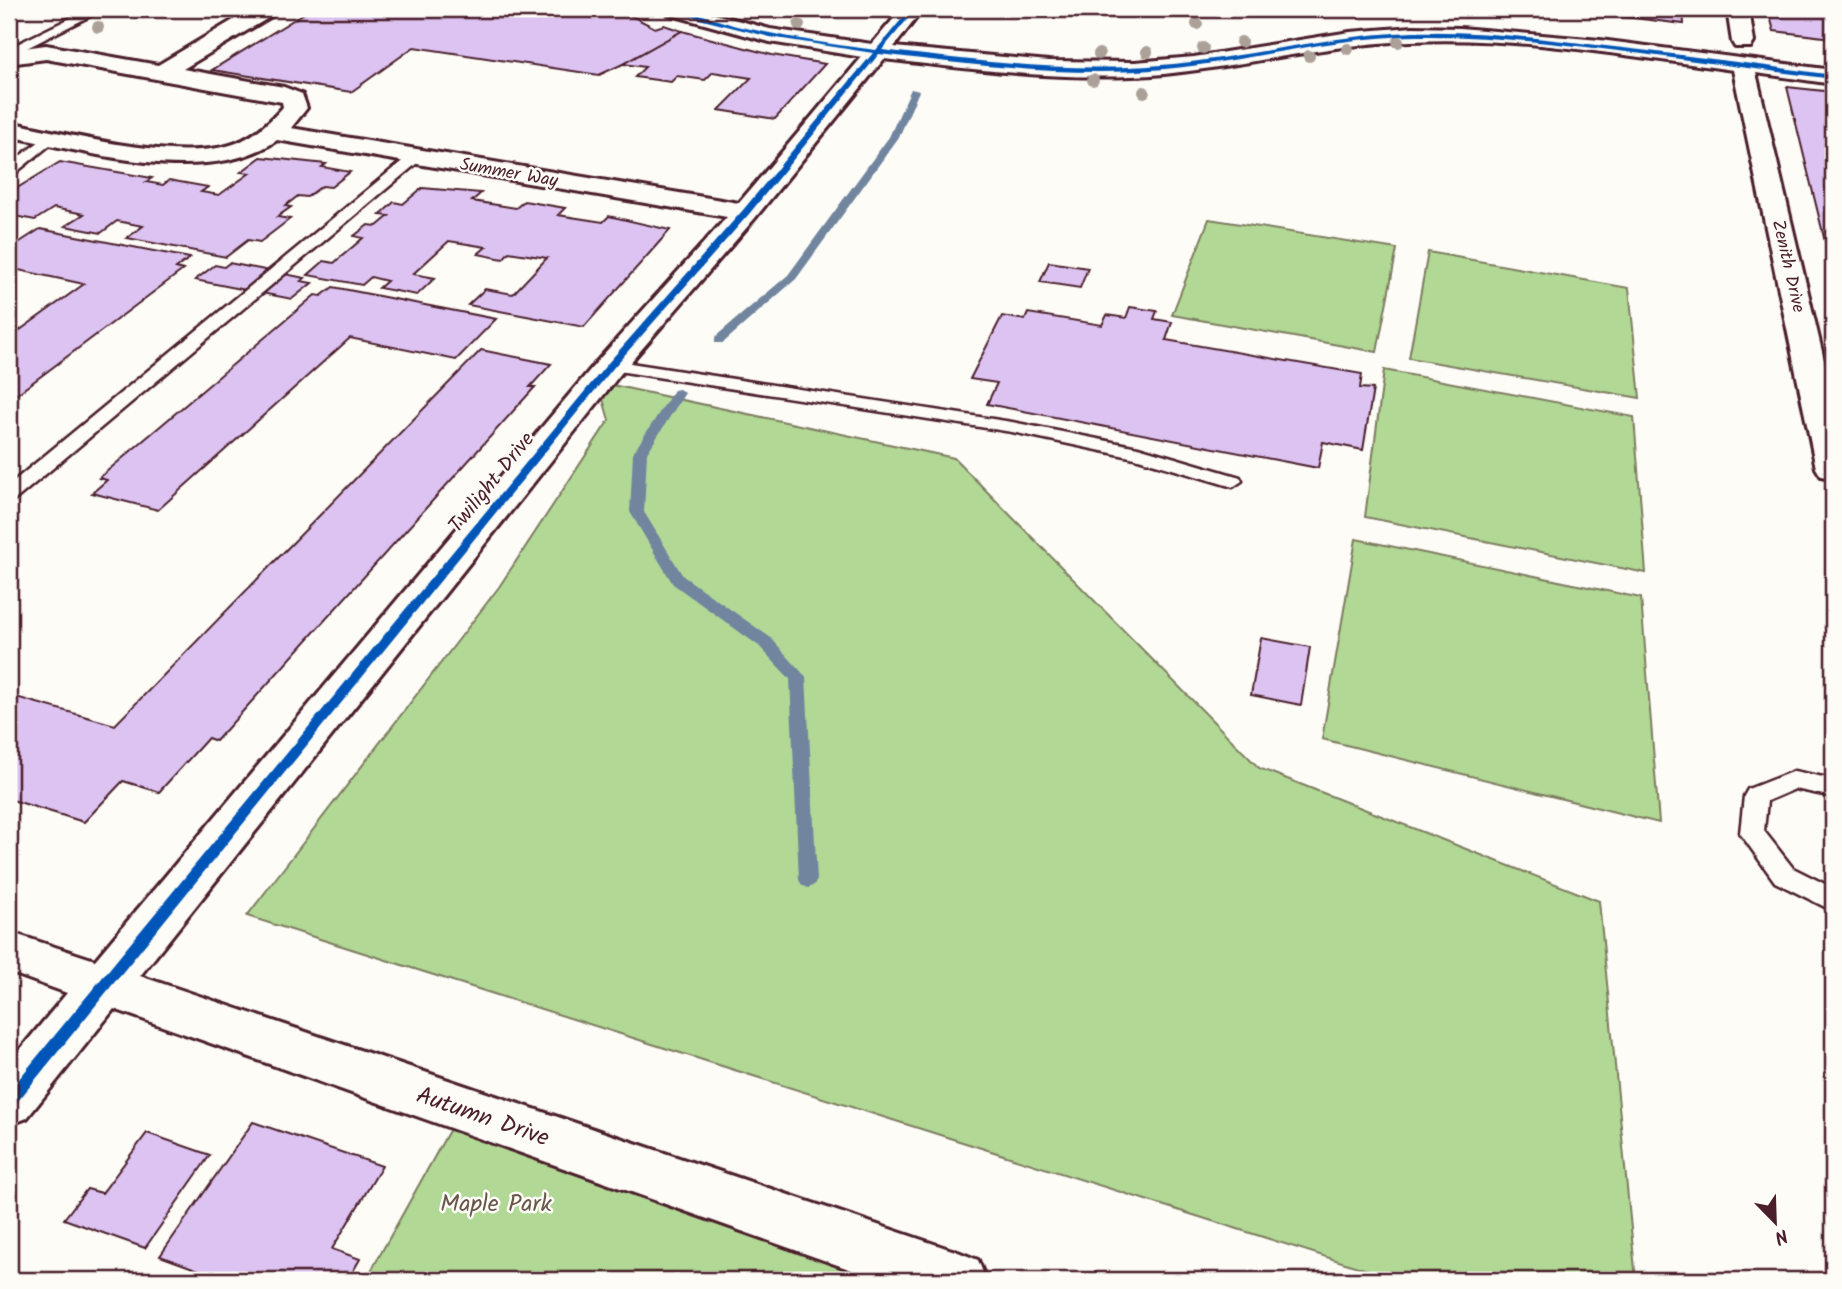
<svg xmlns="http://www.w3.org/2000/svg" width="1842" height="1289" font-family="Kalam,sans-serif">
	<style>
		.green { fill: #b1d895; stroke: #7e7c60; stroke-width: 2 }
		.lines { fill: none; stroke-linecap: round; stroke-linejoin: round }
		.stream { fill: #71859f; fill-rule: evenodd }
		.building { fill: #dcc3f2; stroke: #4a1f2b; stroke-width: 2 }
		.service-casing { stroke: #4a1f2b; stroke-width: 5 }
		.minor-casing { stroke: #4a1f2b; stroke-width: 6 }
		.service { fill: #fdfcf7; fill-rule: evenodd }
		.minor { fill: #fdfcf7; fill-rule: evenodd }
		.cycleway-casing { stroke: #fdfcf7; stroke-width: 5 }
		.cycleway { fill: #0057b8; fill-rule: evenodd }
		.tree { fill: #aca198 }
		.labels { text-anchor: middle; stroke-width: 5; stroke-linejoin: round; paint-order: stroke }
		.far-street-label { font-size: 18px; fill: #4a1f2b; stroke: #fdfcf7 }
		.street-label { font-size: 21px; fill: #4a1f2b; stroke: #fdfcf7 }
		.near-street-label { font-size: 24px; fill: #4a1f2b; stroke: #fdfcf7 }
		.near-park-label { font-size: 24px; fill: #69564b; stroke: #fdfcf7 }
	</style>
	<rect width="100%" height="100%" fill="#fdfcf7"/>
	<filter id="ink" filterUnits="userSpaceOnUse"><feTurbulence type="fractalNoise" baseFrequency=".0143" numOctaves="2"/><feDisplacementMap in="SourceGraphic" scale="14" xChannelSelector="R" yChannelSelector="G"/><feConvolveMatrix kernelMatrix="1 2 1 2 8 2 1 2 1" color-interpolation-filters="sRGB"/></filter>
	<g filter="url(#ink)">
		<g class="green">
			<polygon points="1209,219 1397,249 1377,352 1172,315"/>
			<polygon points="1428,252 1629,288 1640,398 1409,358"/>
			<polygon points="1384,370 1634,417 1646,573 1365,517"/>
			<polygon points="598,382 954,458 1259,768 1599,901 1636,1280 1399,1280 247,916 499,587 609,420"/>
			<polygon points="1356,539 1641,598 1659,823 1322,739"/>
			<polygon points="461,1109 499,1122 958,1280 366,1280"/>
		</g>
		<g class="lines">
			<g class="stream">
				<polygon points="911,89 919,91 899,137 796,279 723,343 715,343 715,337 788,275 889,137"/>
				<polygon points="679,389 685,393 647,453 644,512 683,576 771,638 806,677 817,880 814,885 808,888 802,885 799,880 790,679 759,646 673,584 630,512 633,453 674,390"/>
			</g>
		</g>
		<g class="building">
			<polygon points="311,9 618,9 655,28 664,25 682,31 623,64 599,75 414,47 351,92 212,70"/>
			<polygon points="1558,9 1683,9 1684,24"/>
			<polygon points="1768,9 1833,9 1833,38 1774,31"/>
			<polygon points="682,31 772,55 825,64 775,119 719,110 751,78 713,72 705,80 677,76 671,82 635,77 645,67 623,64"/>
			<polygon points="1787,87 1833,92 1833,274"/>
			<polygon points="261,157 326,164 322,167 350,172 331,187 322,186 307,197 298,196 285,206 291,207 277,217 290,219 260,242 248,240 226,257 127,238 143,226 117,221 101,233 65,226 84,214 54,208 35,220 9,215 9,193 60,162 152,178 146,182 163,185 169,180 208,187 201,192 219,195 250,173 241,172"/>
			<polygon points="422,188 481,193 472,201 516,208 524,201 565,208 558,215 603,222 609,216 670,230 584,327 468,305 485,289 513,294 547,258 509,252 503,259 478,254 486,247 449,241 413,274 435,278 417,295 379,288 387,281 371,277 362,285 308,275 324,261 334,263 363,238 354,236 368,225 377,226 389,216 380,215 394,202 403,204"/>
			<polygon points="40,229 190,258 176,268 183,270 9,400 9,338 84,284 9,268 9,249"/>
			<polygon points="1049,262 1088,268 1080,288 1040,282"/>
			<polygon points="229,263 305,278 301,281 312,283 292,299 195,280 215,265 224,267"/>
			<polygon points="333,287 496,319 456,360 350,338 158,510 92,493 107,480 99,478 315,295 321,296"/>
			<polygon points="1130,307 1157,311 1154,319 1172,322 1166,340 1362,374 1360,388 1373,389 1363,450 1323,442 1318,468 987,404 997,383 970,379 1002,316 1025,320 1028,313 1102,325 1107,315 1126,318"/>
			<polygon points="481,350 551,364 530,387 535,387 216,741 208,738 159,792 123,781 84,822 9,799 9,695 115,725"/>
			<polygon points="1261,638 1310,647 1301,705 1251,695"/>
			<polygon points="253,1122 382,1166 332,1249 360,1259 348,1280 226,1280 160,1256"/>
			<polygon points="147,1133 210,1155 145,1248 64,1219 87,1189 102,1193"/>
		</g>
		<g class="lines">
			<defs>
				<g id="service">
					<polygon points="89,9 104,9 9,57 9,48"/>
					<polygon points="51,133 56,134 56,140 14,174 9,175 9,164"/>
					<polygon points="417,152 422,153 422,159 16,499 9,501 9,485 412,153"/>
					<polygon points="611,360 1012,422 1138,447 1240,477 1242,481 1233,487 1135,458 1012,432 605,369 603,365"/>
					<polygon points="1794,771 1833,779 1833,797 1795,789 1767,801 1764,831 1793,868 1833,888 1833,911 1775,882 1740,833 1744,796 1748,789"/>
				</g>
				<g id="minor">
					<path d="M252,9h26l-3,5 -92,55 101,18 18,7 5,14 -16,20 448,75 123,-146 -92,-15 -102,-28 -2,-5h30l74,20 102,15 30,-35h21l-29,38 155,14 86,1 59,-5 156,-25 63,-5 47,1 140,12 233,30v14l-77,-11 77,325v81l-12,-3 -5,-8 -83,-398c-106,-14 -215,-34 -322,-29 -84,3 -164,25 -247,33 -93,8 -188,-4 -280,-15l-129,159 -133,154 -482,604 818,276 20,8 8,20h-106l-766,-271 -87,109 -18,7v-62l58,-70 -58,-21v-40l86,28 505,-602 127,-141 -450,-77c-68,48 -192,12 -268,-4v-14c59,12 160,39 218,24 23,-6 40,-21 56,-39l-1,-5 -236,-43 -37,5v-14l37,-5 112,20z"/>
					<polygon points="1727,9 1749,9 1754,42 1751,47 1735,47 1732,42"/>
				</g>
			</defs>
			<use href="#service" class="service-casing"/>
			<use href="#minor" class="minor-casing"/>
			<use href="#service" class="service"/>
			<use href="#minor" class="minor"/>
			<defs>
				<path id="cycleway" d="M673,9c16,-1 50,14 68,18 45,10 90,18 135,23l34,-41h6l-34,41c93,11 186,23 279,15 85,-7 167,-30 252,-33 61,-2 123,6 184,13 79,9 157,19 236,30v4c-82,-10 -164,-22 -247,-32 -56,-6 -112,-12 -169,-11 -85,1 -168,25 -252,33 -95,9 -191,-4 -286,-15l-130,160 -135,153 -600,739 -5,2v-17l599,-728 135,-153 130,-157 -103,-16 -67,-17z"/>
			</defs>
			<use href="#cycleway" class="cycleway-casing"/>
			<use href="#cycleway" class="cycleway"/>
		</g>
		<g class="tree">
			<circle cx="1197" cy="24" r="6"/>
			<circle cx="799" cy="25" r="6"/>
			<circle cx="98" cy="27" r="6"/>
			<circle cx="1241" cy="42" r="6"/>
			<circle cx="1398" cy="42" r="6"/>
			<circle cx="1203" cy="48" r="6"/>
			<circle cx="1348" cy="49" r="6"/>
			<circle cx="1147" cy="52" r="6"/>
			<circle cx="1099" cy="54" r="6"/>
			<circle cx="1309" cy="56" r="6"/>
			<circle cx="1093" cy="80" r="6"/>
			<circle cx="1144" cy="92" r="6"/>
		</g>
	</g>
	<g class="labels">
		<g class="far-street-label">
			<text transform="translate(509 172) rotate(10)" y="6">Summer Way</text>
			<text transform="translate(1789 266) rotate(77)" y="6">Zenith Drive</text>
		</g>
		<g class="street-label">
			<text transform="translate(491 482) rotate(-51)" y="7">Twilight Drive</text>
		</g>
		<g class="near-street-label">
			<text transform="translate(483 1116) rotate(19)" y="8">Autumn Drive</text>
		</g>
		<g class="near-park-label">
			<text x="496" y="1211">Maple Park</text>
		</g>
	</g>
	<rect width="1842" height="1289" fill="none" stroke="#fdfcf7" stroke-width="35"/>
	<rect x="18" y="18" width="1807" height="1254" fill="none" stroke="#4a1f2b" stroke-width="2.5" filter="url(#ink)"/>
	<g transform="translate(1775 1222) rotate(157)" stroke="#fdfcf7" stroke-width="5" paint-order="stroke">
	<path d="M0-5L12 26L0 18L-12 26Z" fill="#4a1f2b"/>
	<text y="-10" font-size="19" font-weight="bold" text-anchor="middle" fill="#4a1f2b">N</text>
	</g>
</svg>
